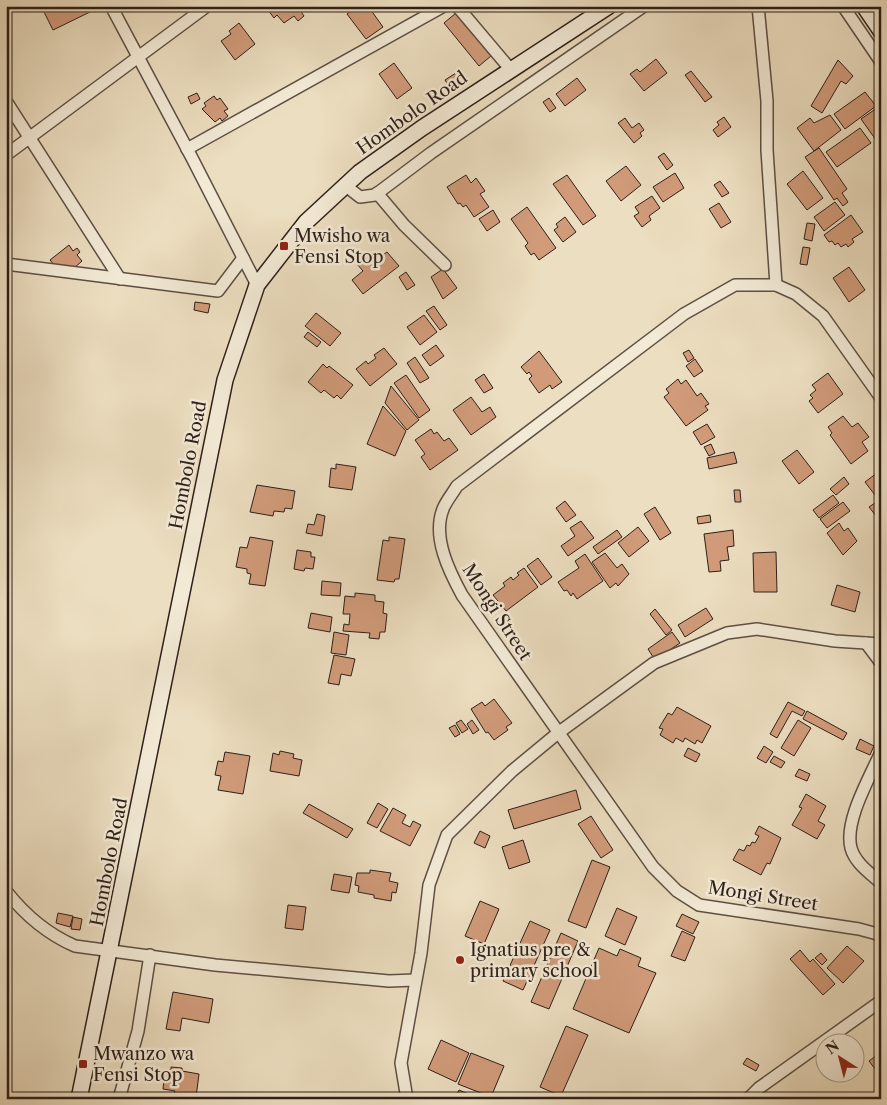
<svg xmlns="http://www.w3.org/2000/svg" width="887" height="1105" font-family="'Libre Caslon Text',serif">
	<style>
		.building { fill: #d19b7a; stroke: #2d1f1a }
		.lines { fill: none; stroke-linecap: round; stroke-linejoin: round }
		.street-casing { stroke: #5d4f44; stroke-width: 14 }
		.secondary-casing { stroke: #2d1f1a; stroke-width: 18 }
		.street { stroke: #f3ead6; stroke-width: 11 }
		.secondary { stroke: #f3ead6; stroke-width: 15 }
		.poi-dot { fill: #8f2418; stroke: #f3ead6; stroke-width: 2 }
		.labels { text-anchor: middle; stroke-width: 5; stroke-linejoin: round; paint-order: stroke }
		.street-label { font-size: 18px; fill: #2d1f1a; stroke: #f3ead6 }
		.poi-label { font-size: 18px; fill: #2d1f1a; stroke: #f3ead6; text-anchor: start }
	</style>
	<rect width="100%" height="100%" fill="#ecdec0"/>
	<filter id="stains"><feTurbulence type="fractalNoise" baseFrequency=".004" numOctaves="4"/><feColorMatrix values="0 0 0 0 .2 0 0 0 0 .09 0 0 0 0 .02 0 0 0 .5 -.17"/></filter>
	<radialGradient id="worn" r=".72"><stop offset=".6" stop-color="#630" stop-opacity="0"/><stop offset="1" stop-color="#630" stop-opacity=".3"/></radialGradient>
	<g class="building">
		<polygon points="51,6 90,6 92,11 53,30 43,10"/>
		<polygon points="265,6 297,6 304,16 298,21 294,16 284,23 277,15 274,18"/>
		<polygon points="358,6 368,6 383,27 366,39 347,14"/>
		<polygon points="456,13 491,56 479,66 444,23"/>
		<polygon points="239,23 255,44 235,60 221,41 231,34 229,31"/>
		<polygon points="656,59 667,73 644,91 630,74 637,69 640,72"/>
		<polygon points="838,60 853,76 846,84 841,81 822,113 811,106"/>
		<polygon points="394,63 412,88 397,99 379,74"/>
		<polygon points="459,71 462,77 449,86 445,80"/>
		<polygon points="691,71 712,97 705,102 685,75"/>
		<polygon points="577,78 586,90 565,106 556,94"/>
		<polygon points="865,92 876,106 845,129 834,114"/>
		<polygon points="197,93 200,99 191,104 188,97"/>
		<polygon points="214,96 217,100 220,98 228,109 224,111 228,116 222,121 220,118 215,122 202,109 206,106 204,103"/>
		<polygon points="549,98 556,108 550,112 543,102"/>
		<polygon points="877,108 881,113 881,147 861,119"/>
		<polygon points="830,115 841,130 814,151 797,128 810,118 814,123"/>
		<polygon points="724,117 731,127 718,137 713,130 719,125 717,122"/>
		<polygon points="625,118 632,128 639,123 644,130 640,133 642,136 634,143 618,123"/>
		<polygon points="860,128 871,143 837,167 826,152"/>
		<polygon points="819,148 847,189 842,193 848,202 843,206 837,198 834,200 805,157"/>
		<polygon points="664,153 673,165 667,170 658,157"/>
		<polygon points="626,166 641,185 621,201 606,181"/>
		<polygon points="803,171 823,198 807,210 787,184"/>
		<polygon points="675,173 684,188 663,202 653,187"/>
		<polygon points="466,175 471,183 476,178 485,191 480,194 489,207 474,217 466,205 463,207 460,203 458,204 447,187"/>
		<polygon points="567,175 596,216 583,225 553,184"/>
		<polygon points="720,181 729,193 722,197 714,185"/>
		<polygon points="652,196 660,208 649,216 651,220 642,227 634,216 639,213 635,207"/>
		<polygon points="835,202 845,215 824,231 814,217"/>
		<polygon points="719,203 731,222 721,228 709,209"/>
		<polygon points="527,207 556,248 539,260 534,253 531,255 525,246 528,243 511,219"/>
		<polygon points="493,210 500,222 487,231 479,219"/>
		<polygon points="851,215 863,232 852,239 854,242 848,247 846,244 841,247 838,243 835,245 832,241 829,242 824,235"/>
		<polygon points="565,217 576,232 563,242 554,230 558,227 556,224"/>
		<polygon points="807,223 815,224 812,241 804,239"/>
		<polygon points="69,245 73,251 77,248 80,252 77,255 82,261 71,271 58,270 50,260"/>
		<polygon points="803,247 810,248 807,265 800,264"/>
		<polygon points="387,252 399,266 363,294 352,280 363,271 357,264 369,254 375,261"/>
		<polygon points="849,267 865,290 849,302 833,278"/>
		<polygon points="443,269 457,288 443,299 431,277"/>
		<polygon points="406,272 415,285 407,290 399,277"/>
		<polygon points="195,302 210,304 208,313 194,310"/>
		<polygon points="434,306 447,325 440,330 426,311"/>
		<polygon points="316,313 341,333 330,346 305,326"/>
		<polygon points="424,315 437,332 420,345 407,327"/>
		<polygon points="308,332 321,342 317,347 304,337"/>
		<polygon points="436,345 444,356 430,366 422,355"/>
		<polygon points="384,348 397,364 370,386 356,369 366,361 368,364 376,358 374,355"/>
		<polygon points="689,350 694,358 688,362 683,353"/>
		<polygon points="539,351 562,382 552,389 550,385 539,393 529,379 532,376 529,372 527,374 521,367"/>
		<polygon points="415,357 429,378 420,383 407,363"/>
		<polygon points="695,359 703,371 694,377 686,366"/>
		<polygon points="323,364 327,368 329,366 353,385 341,399 337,395 334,398 324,390 321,393 308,382"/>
		<polygon points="828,373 843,394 818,413 809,401 813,398 810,395 816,390 812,385"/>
		<polygon points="484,374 493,388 484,393 475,380"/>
		<polygon points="406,375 430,410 419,418 394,383"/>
		<polygon points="678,379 681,384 686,380 697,396 701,393 709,404 705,406 708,410 686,426 664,397 669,393 666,389"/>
		<polygon points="391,386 419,420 407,430 385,403"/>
		<polygon points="471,397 482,412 490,407 496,417 471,435 453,410"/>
		<polygon points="383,406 406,431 395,456 367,444"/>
		<polygon points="843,416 852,427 858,423 869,437 862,442 868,451 851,464 830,435 832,433 828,427"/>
		<polygon points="707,424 715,437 701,445 693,432"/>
		<polygon points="431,429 434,434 437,432 444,441 449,438 458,450 430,470 421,457 425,454 415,440"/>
		<polygon points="711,444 715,453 709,456 704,447"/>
		<polygon points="797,450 814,472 799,484 782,461"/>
		<polygon points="734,452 737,463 709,469 707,458"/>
		<polygon points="336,464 356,467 352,490 329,487 331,468 336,469"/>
		<polygon points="881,470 881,503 865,482"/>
		<polygon points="844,477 849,484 836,495 830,489"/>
		<polygon points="257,485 295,491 292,509 285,508 284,512 274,511 273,516 250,512"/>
		<polygon points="734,490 740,490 741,502 735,502"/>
		<polygon points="833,495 839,503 819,518 813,510"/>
		<polygon points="565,501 576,515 566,522 556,508"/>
		<polygon points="843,502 850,511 827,528 820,519"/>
		<polygon points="875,503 881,510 876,516 869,507"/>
		<polygon points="655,507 671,533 660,540 644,514"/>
		<polygon points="317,514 325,516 322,536 306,533 308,524 314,525"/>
		<polygon points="710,515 711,522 698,524 697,517"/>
		<polygon points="581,521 594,538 568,556 561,546 575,536 570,528"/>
		<polygon points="839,523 844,531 848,528 857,541 843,555 827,533"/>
		<polygon points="638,527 649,541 629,557 618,543"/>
		<polygon points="617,530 622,537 598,554 593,547"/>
		<polygon points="733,530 734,546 727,547 729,560 720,561 721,571 709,572 704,534"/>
		<polygon points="250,537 273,541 265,586 249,584 251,574 247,573 247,569 236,567 240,547 247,548"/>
		<polygon points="389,537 405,539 399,579 395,579 394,582 377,580 383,540 389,541"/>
		<polygon points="297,550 311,552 311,557 315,557 313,569 305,568 304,571 294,569"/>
		<polygon points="776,552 777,592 754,592 753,553"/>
		<polygon points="605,553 617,568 622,564 629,574 618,586 616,583 610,588 592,562"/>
		<polygon points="585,554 603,581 577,599 573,593 571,596 567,590 564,591 558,582 579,568 575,561"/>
		<polygon points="538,558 552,577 541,585 527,566"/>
		<polygon points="524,568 538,587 506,611 493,595 505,586 503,583 511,577 513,580 519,575 517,573"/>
		<polygon points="322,581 341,583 340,596 321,595"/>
		<polygon points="837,585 860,592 855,612 831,605"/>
		<polygon points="355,593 375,595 375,601 384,602 383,613 387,614 385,632 380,632 379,639 369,638 370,633 343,631 344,624 349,625 350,614 343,614 345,596 355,597"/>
		<polygon points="706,608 713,619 685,637 678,625"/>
		<polygon points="655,609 672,630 666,635 650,614"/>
		<polygon points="311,613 332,617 330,632 308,628"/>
		<polygon points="334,632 349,635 346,655 331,653"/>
		<polygon points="672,632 680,643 655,660 648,649"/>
		<polygon points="334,655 355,659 351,676 341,674 339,685 328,683"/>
		<polygon points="494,699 512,723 506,727 508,730 494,740 488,732 486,733 471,709 482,702 485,706"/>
		<polygon points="788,702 805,711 802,716 792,711 777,738 770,734"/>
		<polygon points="677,707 711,726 702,743 697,740 695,744 685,738 683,742 676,738 673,743 660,735 663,729 659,728 668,713 672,715"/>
		<polygon points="807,711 847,733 843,740 803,719"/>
		<polygon points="461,720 468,729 462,733 456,723"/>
		<polygon points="472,720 479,730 473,734 467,724"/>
		<polygon points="798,720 811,728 794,756 781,748"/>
		<polygon points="455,725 460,734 455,737 449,728"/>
		<polygon points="860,739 874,746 870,755 856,749"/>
		<polygon points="764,746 773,752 766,763 757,758"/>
		<polygon points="688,748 700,754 696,762 684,756"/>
		<polygon points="280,751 294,754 293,758 302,760 299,776 270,771 273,753 279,755"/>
		<polygon points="225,752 250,756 243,794 218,790 221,776 215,775 218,761 223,762"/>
		<polygon points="774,756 785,762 781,768 770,762"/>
		<polygon points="799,769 810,774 807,781 795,776"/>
		<polygon points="576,790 581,809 514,829 508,810"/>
		<polygon points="806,794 826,806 818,821 825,825 817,839 792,825 802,808 799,807"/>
		<polygon points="378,803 388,809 377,828 367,823"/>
		<polygon points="309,804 353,829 347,838 303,813"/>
		<polygon points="393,808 406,815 402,823 410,827 413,821 421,825 410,846 380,831"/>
		<polygon points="591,816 613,850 601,858 578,824"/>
		<polygon points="759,826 781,838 770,864 767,863 761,875 733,860 739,849 744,851 747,845 750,846 752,842 755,843 759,836 755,834"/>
		<polygon points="480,831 490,836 485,848 474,843"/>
		<polygon points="523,840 530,862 509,869 502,847"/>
		<polygon points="592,860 610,867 586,928 568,921"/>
		<polygon points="370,870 391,873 389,881 398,883 396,893 392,892 391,901 374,898 374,895 358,892 359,886 355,885 357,873 370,873"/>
		<polygon points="334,874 352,877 349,893 331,890"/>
		<polygon points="480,901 499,909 484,944 465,936"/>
		<polygon points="288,905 306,907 303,930 285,928"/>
		<polygon points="617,908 637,917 625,945 605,936"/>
		<polygon points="58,913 73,916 70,927 56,923"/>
		<polygon points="682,914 699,922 693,934 676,926"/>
		<polygon points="73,917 82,919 80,930 71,929"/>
		<polygon points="530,921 550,930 523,990 503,981"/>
		<polygon points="682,931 695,937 685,961 671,956"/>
		<polygon points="561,933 578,941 549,1009 531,1002"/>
		<polygon points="847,946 864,961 843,983 827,968"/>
		<polygon points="599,948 617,956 620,949 641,958 638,966 656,973 629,1033 573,1009"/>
		<polygon points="800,950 810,962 813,959 835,984 823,995 790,959"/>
		<polygon points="821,953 827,960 822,965 815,958"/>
		<polygon points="173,992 213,999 209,1023 182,1018 180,1031 166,1029"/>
		<polygon points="566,1026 588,1035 561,1096 540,1087"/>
		<polygon points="441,1040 469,1053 456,1082 428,1069"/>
		<polygon points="881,1052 881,1077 869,1061"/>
		<polygon points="471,1053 504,1066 491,1097 458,1084"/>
		<polygon points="747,1058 759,1065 756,1071 743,1064"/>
		<polygon points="171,1067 182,1068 182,1071 199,1074 196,1097 174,1095 175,1091 163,1089 165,1070 171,1070"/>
		<polygon points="459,1090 480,1099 455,1098"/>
	</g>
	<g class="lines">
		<defs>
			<g id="street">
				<polyline points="111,6 192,158 257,285"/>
				<polyline points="457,6 511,70"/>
				<polyline points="758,6 767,101 767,150 776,285"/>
				<polyline points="843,6 881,62"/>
				<polyline points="6,101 120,279"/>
				<polyline points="187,149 444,6"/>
				<polyline points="6,155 207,6"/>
				<polyline points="346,186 360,197 375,195 431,153 644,6"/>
				<polyline points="377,193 404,225 445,265"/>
				<polyline points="6,264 218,291 243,258"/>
				<path d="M881,398l-58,-82 -27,-22 -20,-9h-41l-51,29 -227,172c-4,7 -11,15 -14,23 -11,28 6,62 19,86l191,272 24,24 22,14 160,24 22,6"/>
				<polyline points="866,643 881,663"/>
				<path d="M881,752c-11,25 -37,69 -30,96 4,15 19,25 30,35"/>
				<path d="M6,891c19,24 41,43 69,55l140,19 174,16 26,-1"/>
				<polyline points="119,1099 138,1031 150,955"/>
				<polyline points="407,1099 401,1063 421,953 429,885 447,835 512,771 558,733 654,663 727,633 757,629 835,641 881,644"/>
				<polyline points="748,1099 759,1088 881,1001"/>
			</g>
			<g id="secondary">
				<polyline points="864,6 881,31"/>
				<polyline points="79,1099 225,380 257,285 306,222 360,172 422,128 609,6"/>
			</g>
		</defs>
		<use href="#street" class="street-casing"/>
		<use href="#secondary" class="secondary-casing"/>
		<use href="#street" class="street"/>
		<use href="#secondary" class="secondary"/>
	</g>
	<g class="poi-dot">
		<rect x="279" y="241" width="10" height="10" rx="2.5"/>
		<circle cx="460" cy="960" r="5"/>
		<rect x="78" y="1059" width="10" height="10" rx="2.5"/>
	</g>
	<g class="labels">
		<g class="street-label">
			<text transform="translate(412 113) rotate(-35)" y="6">Hombolo Road</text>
			<text transform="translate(188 465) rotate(-79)" y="6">Hombolo Road</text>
			<text transform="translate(497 612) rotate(57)" y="6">Mongi Street</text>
			<text transform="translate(109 862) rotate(-79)" y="6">Hombolo Road</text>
			<text transform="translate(763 896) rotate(9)" y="6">Mongi Street</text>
		</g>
		<g class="poi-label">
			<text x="294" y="242">Mwisho wa<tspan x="294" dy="21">Fensi Stop</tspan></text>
			<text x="470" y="956">Ignatius pre &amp;<tspan x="470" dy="21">primary school</tspan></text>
			<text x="93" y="1060">Mwanzo wa<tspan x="93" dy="21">Fensi Stop</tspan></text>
		</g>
	</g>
	<rect width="887" height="1105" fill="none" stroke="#ecdec0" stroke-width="25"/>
	<rect x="8" y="8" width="872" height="1090" fill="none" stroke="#2d1f1a" stroke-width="2.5"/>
	<rect x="12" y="12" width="862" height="1080" fill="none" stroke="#2d1f1a"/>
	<g transform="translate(840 1058) rotate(324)"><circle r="24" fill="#f3ead6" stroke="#a4998b"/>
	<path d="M0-4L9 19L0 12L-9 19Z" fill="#8f2418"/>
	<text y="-8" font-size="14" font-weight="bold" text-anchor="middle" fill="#2d1f1a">N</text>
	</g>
	<rect width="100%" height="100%" filter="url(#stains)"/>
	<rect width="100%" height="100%" fill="url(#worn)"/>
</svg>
